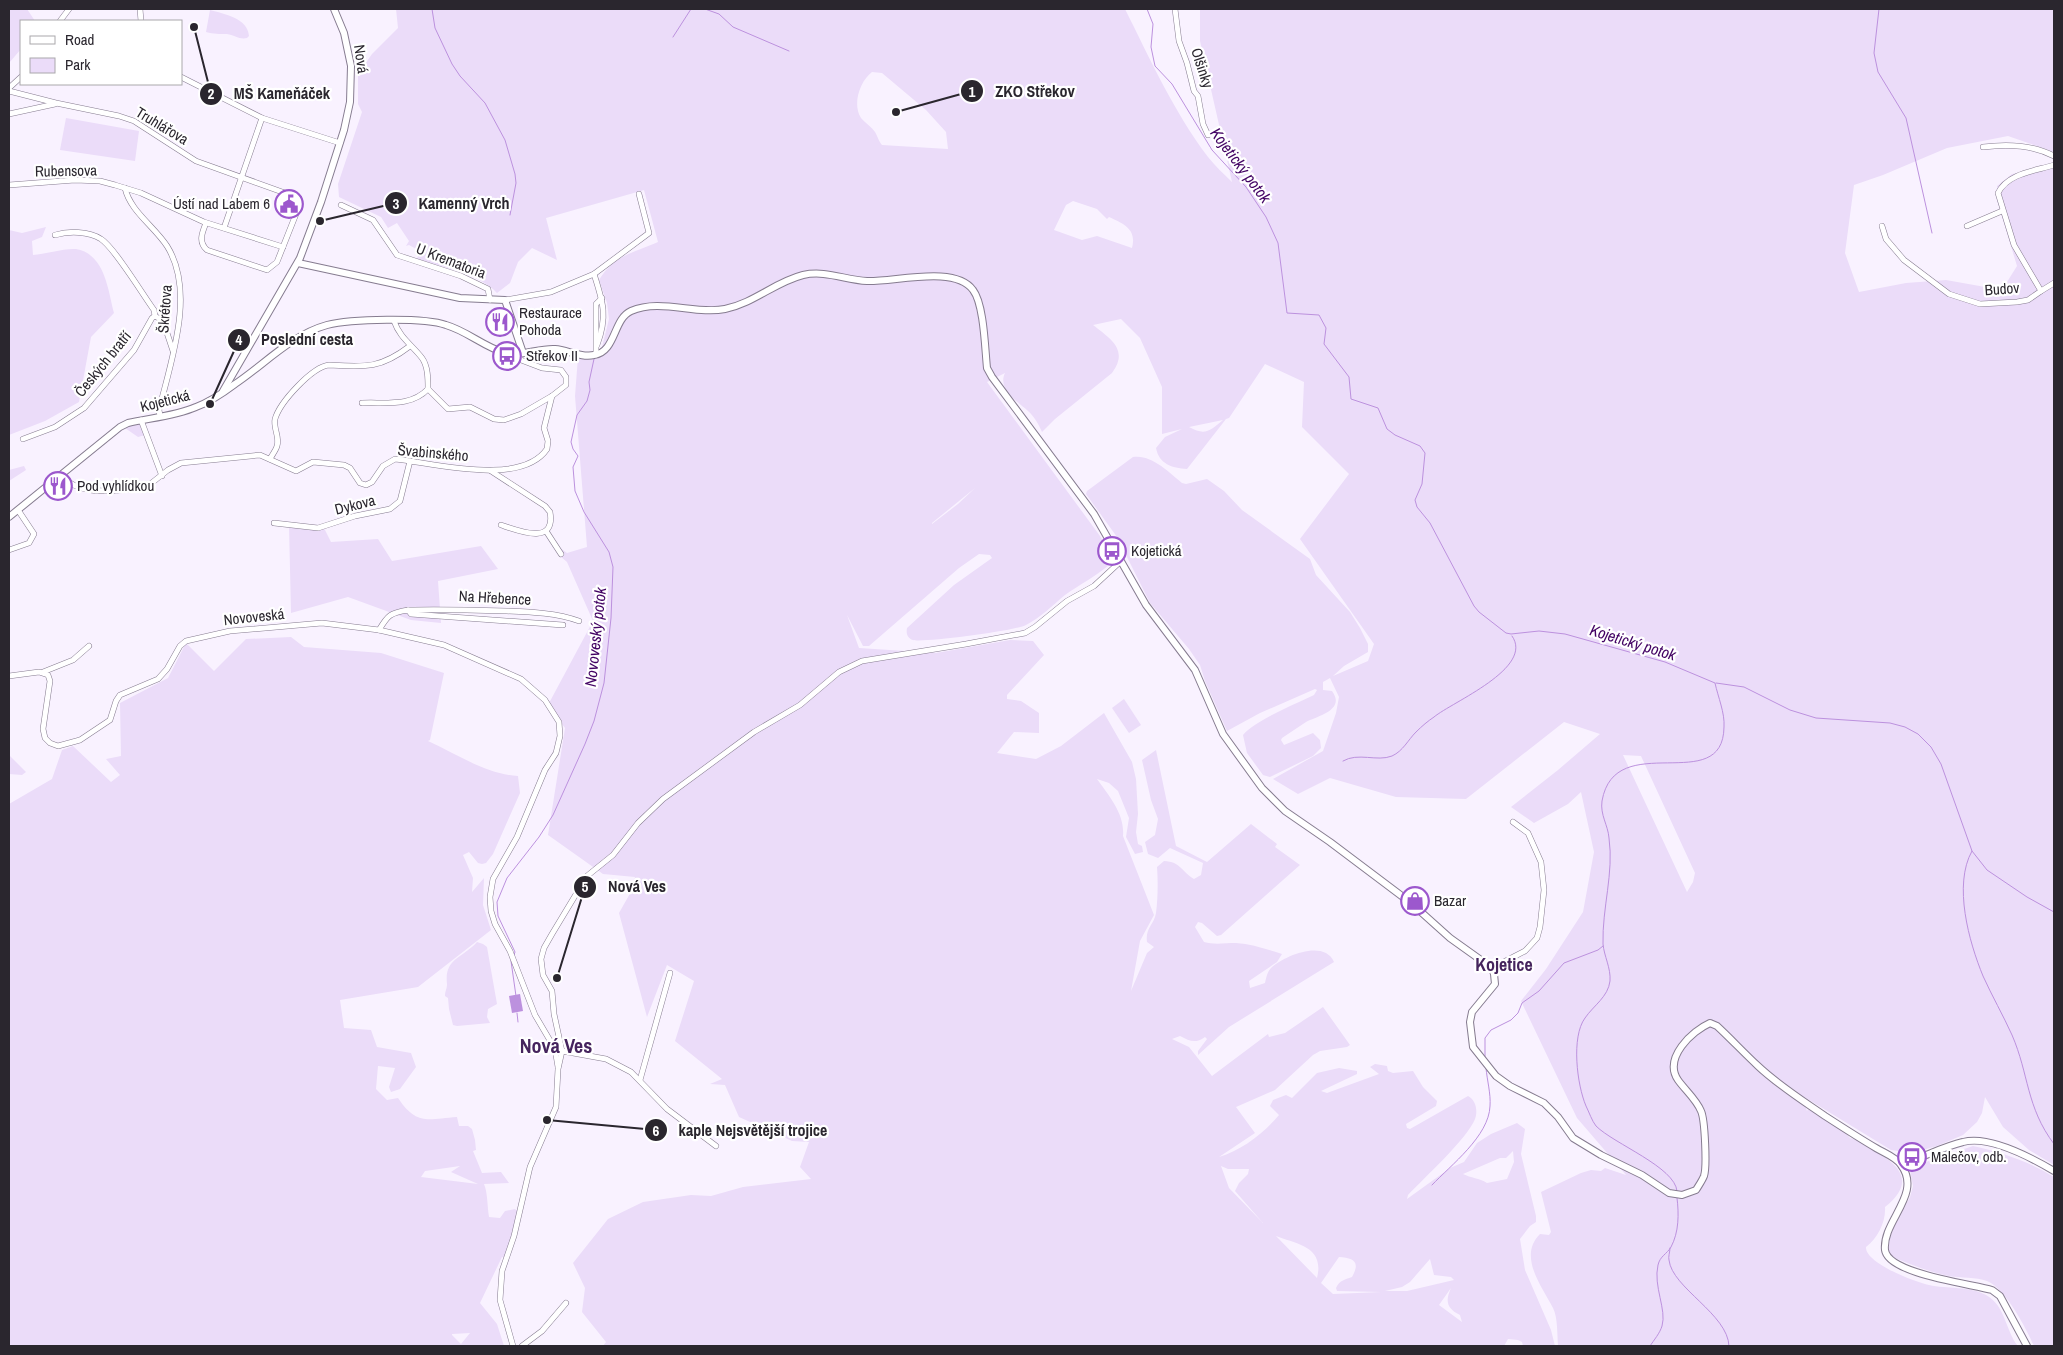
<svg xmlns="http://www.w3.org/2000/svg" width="2063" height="1355" font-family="'Archivo Narrow',sans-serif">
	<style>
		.green { fill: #ebdcf9; fill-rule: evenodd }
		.water { fill: #bc91de }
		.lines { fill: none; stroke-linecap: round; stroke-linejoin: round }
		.stream { stroke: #bc91de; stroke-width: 1 }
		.minor-casing { stroke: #867c90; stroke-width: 6 }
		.tertiary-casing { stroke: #867c90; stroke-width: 8 }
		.minor { stroke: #fff; stroke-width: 5 }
		.tertiary { stroke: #fff; stroke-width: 6 }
		.labels { text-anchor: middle; stroke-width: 4.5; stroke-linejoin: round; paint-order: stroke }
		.street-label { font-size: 15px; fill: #2a262e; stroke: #fff }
		.poi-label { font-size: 15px; fill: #2a262e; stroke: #fff; text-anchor: start }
		.water-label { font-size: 16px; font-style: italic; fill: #430364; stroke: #fff }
		.quarter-label { font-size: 18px; font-weight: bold; fill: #45245d; stroke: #fff }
		.district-label { font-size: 20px; font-weight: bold; fill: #45245d; stroke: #fff }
		.leader { fill: none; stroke: #2a262e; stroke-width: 2 }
		.callout-dot { fill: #2a262e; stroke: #fff; stroke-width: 2 }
		.mark-label { font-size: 15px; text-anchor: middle; font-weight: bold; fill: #fff }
		.callout-label { font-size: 16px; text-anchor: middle; font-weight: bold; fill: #2a262e; stroke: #fff; stroke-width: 4.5; stroke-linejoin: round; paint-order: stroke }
	</style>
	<rect width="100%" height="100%" fill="#f9f2ff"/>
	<g class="green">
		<polygon points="9,9 27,9 35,21 21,21 21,49 9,63"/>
		<path d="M396,9h729c25,50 49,103 83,148 7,9 16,17 24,25l-32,-141v-32h854v143l-46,-16 -61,12 -64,27 -29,10 -9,68 14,39 47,-9 40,-3 56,10 15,-24 -20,-66v-14l15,-12 42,-6v997l-25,-15 -26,-23 -18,-30 -3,16 -5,9 -14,13 -26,11 -25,7 -21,-3 -90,-55 6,16 1,-2 36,22 6,7 7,2c27,17 69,34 28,67 1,14 -7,31 -19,40 -1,16 49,35 63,38 18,4 41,1 57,10 20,11 19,35 32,51h-460c-1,-11 0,-28 -5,-38 -12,-23 -35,-52 -13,-74l9,1 2,-3 -10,-40 40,-19 10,-3 10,1 4,-3 21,7 -49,-57 -56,-117 25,-32 37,-57 11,-60 -13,-60 -13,12 -34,19 -23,-16 47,-37 42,-36 -36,-12 -98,77 -70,-2 -66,-19 -32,16 -25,-15 50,-28 13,-38 3,-16 -9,-19 -7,4v8l9,1c14,19 -14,25 -26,31 -8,5 -16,11 -24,16l-1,2 3,5 29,-12 7,7 1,8 -8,8 -43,21 -7,-2 -16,-22 -4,-18c12,-15 53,-31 71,-40l3,-5 -2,-1 -55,24 -33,18 -22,-50 -5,-16 -11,-16 -39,-46 -33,-66 -31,-43 1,-3 46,-34c18,-3 36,15 49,26l4,1 21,-5 17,12 18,19 68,49 6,16 34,37 10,16 8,16v8l-24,14 -11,10 35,-15 6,-17 -74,-105 49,-65 -47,-47 2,-45 -39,-18 -36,54 -3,1 -39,50c-15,-1 -28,-5 -31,-21l9,-11 17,-8 -20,5v-47l-22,-49 -19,-19 -28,6c18,14 36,25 19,48l-57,46 -13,13c-3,-7 -8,-16 -14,-21 -10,-9 -31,-22 -23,-38l-18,9 113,154 10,17 -1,12c-13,11 -30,20 -44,30 -12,10 -25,23 -39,30 -11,6 -104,18 -113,15 -6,-2 -7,-7 -6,-12l47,-43 38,-27 -2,-3 -11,-1 -20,14 -90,78h-6l-16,-31 12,33 77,5 74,-13 23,1 11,14 -37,40v4l14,2 18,12v20l-25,-1 -17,21 39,6 25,-13 43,-33 28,49 4,17 2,35 -2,18 2,12 4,2 1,6 -8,2 -9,-17 3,-19 -11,-27 -9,-8 -12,-4c12,17 28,35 26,57l31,79 -14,26 -9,50 16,-38 7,-6 -7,-5c-2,-14 7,-17 9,-29 2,-15 2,-33 1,-46l7,-6c17,1 17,10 30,18l7,-4 2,-12 -33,-15 -12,10 -10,-4 -3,-12 10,-7 3,-16 -7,-19 -9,-40 14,-10 20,96 31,16 44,-38 26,20 -2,3 25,18 -79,70 -4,1 -15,-13 -4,-1 -3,5 9,15c10,3 21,1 32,1 16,1 30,6 46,11l-5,8 -28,19 1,7 15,-5c1,-4 2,-11 6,-15 13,-12 53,-29 63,-6l-105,65 -31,28v-4l9,-12 -2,-2c-10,7 -15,4 -25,-1l-8,3 17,8 23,29 56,-42 1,3 16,-4 38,-26 27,38 -3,2 -27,4 -7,4 -38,35 -39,17 19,26 -36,24c23,-7 44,-23 60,-42l-9,-9 3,-6 13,-5 6,3 25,-25 22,-5 18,3v3l-36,17 6,2 52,-19 -9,-7 5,-3 12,2 1,5 5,2 20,-2 10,16 14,14 -1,5 -30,18 1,4 3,1 58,-33c8,4 10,15 7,23 -8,20 -51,59 -67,76l-1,4 43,-31 14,-6 13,-19 14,-9 26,-11 8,6 -4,25 15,62v6l-6,4 -10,13 5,31 26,60 4,16h-32l-1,-4 -4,-2 -10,-1 -4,7h-901l3,-4 -24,-30 3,-24 -12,-25 35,-44 35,-17 48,-7 20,1 32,-9 68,-8 -11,-12 9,-25 -17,-1 -53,-24 -14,-32 -15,-1 12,-5 -47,-38 19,-60 -27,-16 -20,52 -28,-104 13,-23 3,-13 -32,-3 -55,-39 17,-107 -17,-23 45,-84 -26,-59 -7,-6 -12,-17 19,14 20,-6 -12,-151 3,-39 22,-2 9,-36 -2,-16 -8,-23c16,-26 35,-27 59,-38l-14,-52 -98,28 11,42 -25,-12 -14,14 -8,21 -13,10c-17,-19 -56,-26 -80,-34l3,-8 -11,-6 -3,1 3,-5 -12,-18 -9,5 -7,-11 -42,-20 -1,-13 24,-72 -4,-8v-30l14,-20 26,-26zM872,72l10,1 44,37 20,22 2,17 -66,-4c-4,-5 -4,-8 -7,-13 -3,-5 -10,-9 -14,-14 -9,-14 -1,-37 11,-46zM1073,201l24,8 10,10 2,-2c15,7 28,12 23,31l-35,-12 -15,4 -28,-10 12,-25zM1223,420c-13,11 -18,16 -34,7zM975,488l-17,16 -26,20v-1zM1623,755l18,1 54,117 -2,9 -6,10zM1513,1151l1,11 -7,17 -20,4c-8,-5 -16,-5 -24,-9l37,-16h6zM1221,1166l7,3h21l-1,5 -9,9 -4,8 28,32 -34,-35zM1276,1236c20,8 49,10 41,42zM1339,1257c14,1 22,4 13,20 -8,3 -12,3 -16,11l1,3 44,1 -48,2 -12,-11zM1430,1259l4,16 17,2 3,3 -47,11h-22l17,-4 8,-5zM1451,1288c-5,11 -6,20 9,27l2,7 -23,-17z"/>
		<path d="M210,10c14,4 38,8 39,26l-2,2c-7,2 -13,-3 -20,-4 -8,0 -13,0 -21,-2z"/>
		<polygon points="66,118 139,131 135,161 60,150"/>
		<path d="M46,227l-4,10 -10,4 1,14c12,-1 32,-7 43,-6 29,5 32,41 38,64l-23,24 -12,65 -34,19 -36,14v-205l13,3z"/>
		<polygon points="140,422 145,435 138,437 125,428"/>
		<polygon points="24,466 26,470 9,481 9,470"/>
		<polygon points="289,525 324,528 331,542 378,539 392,561 481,546 498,569 438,581 441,623 411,620 348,597 291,613"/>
		<path d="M291,637l13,10 77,6 63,20 -14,67 -2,1c29,13 57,33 90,35l2,17 -27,61 -7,9 -4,1 -4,-1 -9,-11 -6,3 10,23 -1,14 12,-14 -1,27 8,25 -73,57 -78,13 4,28 27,2 6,17 34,6 5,14 -16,22 -9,3 -2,-5 6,-19 -17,-2 -2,23 11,11 11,-2c19,28 29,21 59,19l2,9h9l4,3 3,11 1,10 -3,1 9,22 19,-1 8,11 -25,1c4,10 3,22 5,33l11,1 5,-7 10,-2 4,3 -12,45h-5l-22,46 17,21 7,22h-495v-542l43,-25 10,-29 11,-4 38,36 9,-7 -14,-16 15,-3 -1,-53 48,-25 18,-35 28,28 32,-32zM460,1166l-9,6 27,12 -57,-7 4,-6zM470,1333l-9,11 -9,-9v-1z"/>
		<polygon points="1124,699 1141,725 1129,733 1112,708"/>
		<polygon points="9,755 26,772 22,775 9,774"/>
		<path d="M477,942l6,2 4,3 10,57 -9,5 -1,8 3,6 -33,3 -4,-1 -4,-16 -1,-11 -3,-2c0,-5 2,-7 2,-12 -3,-26 16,-26 30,-42z"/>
		<path d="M1973,1146c28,6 57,16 81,31v169h-20c-8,-18 -28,-57 -47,-65 -11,-4 -26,-3 -38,-5 -20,-4 -40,-12 -59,-20l-4,-8 8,-21 16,-30 3,-11 -3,-16 4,-4z"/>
	</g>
	<polygon class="water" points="520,994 523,1011 512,1013 509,996"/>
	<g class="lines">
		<g class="stream">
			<polyline points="432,9 435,28 452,64 460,76 485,103 505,140 515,174 516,183 510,215"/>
			<polyline points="705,9 719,14 733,27 789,51"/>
			<path d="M1147,9l6,15 -2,23 4,19 17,18 40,66 34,37 20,30 12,26 9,70 32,2 7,13 -2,16 25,33 2,22 27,9 9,21 8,6 25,11 5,7 -3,31 -7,16 2,7 13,16 44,83 5,6 27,21 5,1 28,-3 26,3 100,28 50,21c3,14 10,30 9,44 -1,71 -109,0 -122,74 -2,14 6,24 7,37 5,35 -7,70 -6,106 1,12 8,24 7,37 -2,16 -16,24 -25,37 -14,19 -8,67 1,88 3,6 6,15 10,20 18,18 79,41 81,65"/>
			<polyline points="1879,9 1874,53 1878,72 1906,118 1932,233"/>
			<polyline points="673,37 691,9"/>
			<path d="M1716,683l28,4 46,23 26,8 74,5 15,4 13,7 13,13 10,17 31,87c-19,34 -3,91 11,125 9,20 20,39 29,59 17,39 14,72 42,109"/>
			<path d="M1343,761c15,-9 34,1 49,-5 11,-5 16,-16 24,-24 6,-6 12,-11 18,-15 18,-15 101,-49 78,-81"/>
			<polyline points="1972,851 1987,870 2027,897 2054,912"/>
			<polyline points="514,955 515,952 498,916 497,902 507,878 539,837 553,815 585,744 594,721 604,683 611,618 613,567 609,552 584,512 575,491 573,467 578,456 573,449 571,442 577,415 587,401 590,390 589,382 594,359"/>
			<polyline points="511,961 516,996"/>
			<polyline points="517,1013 518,1022"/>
			<polyline points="1485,1056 1485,1038 1491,1030 1511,1020 1518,1013 1522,1003 1539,991 1564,963 1598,950 1603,946"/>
			<path d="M1432,1185c19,-20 57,-49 58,-79 1,-12 -3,-26 -4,-38"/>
			<path d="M1670,1248c0,4 -2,9 -1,12 3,28 59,54 60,86"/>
			<path d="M1650,1346c4,-6 10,-13 12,-20 5,-16 -9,-40 -4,-61 2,-9 9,-11 13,-18 8,-15 8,-33 6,-49"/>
		</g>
		<defs>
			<g id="minor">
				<polyline points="140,9 141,21"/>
				<polyline points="1175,9 1179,41 1187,63 1194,91 1198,96 1203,124 1208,135"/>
				<polyline points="60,21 69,9"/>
				<polyline points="181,77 262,118 340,143"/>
				<polyline points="9,88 21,77"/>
				<path d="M9,91l47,12 63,13 15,5 62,40 103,37 1,6 -23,58 -10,8 -60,-20c-9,-8 -5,-17 -1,-27"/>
				<polyline points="9,114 55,104"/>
				<path d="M1983,147c23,-3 50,-2 71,9"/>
				<polyline points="9,185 75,180 100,181 115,185 141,193 204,222 283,247"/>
				<path d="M125,188c5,23 29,38 42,58 29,46 4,115 -8,164l1,6"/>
				<polyline points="341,205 373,220 397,255 461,276 488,289 490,300"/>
				<path d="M1882,226l4,13 18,21 45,34 31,10 37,-2 11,-2 13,-9 -27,-46 -16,-52c10,-20 37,-22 56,-28"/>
				<polyline points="1967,226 2002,211"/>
				<polyline points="224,228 262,118"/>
				<path d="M55,235c13,-4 34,-4 46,4 13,8 42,56 53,71l1,6"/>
				<path d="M594,274c9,28 14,42 3,71"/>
				<polyline points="2041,291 2054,283"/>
				<polyline points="505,300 551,292 594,274 649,233 639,194"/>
				<path d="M394,321c6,17 17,23 28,37 6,8 6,21 6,31"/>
				<polyline points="596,355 596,304 602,298"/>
				<polyline points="428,389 448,409 470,407 494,419 504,420 521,414 552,396 566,385 566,377 561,370 542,368 521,360 517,354"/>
				<path d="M362,403c24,-1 49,4 66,-14"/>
				<polyline points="141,420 162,476"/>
				<polyline points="23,439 55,427 84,408 134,350 152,318 155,316 163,321 173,351"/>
				<path d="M270,459c2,-4 6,-9 7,-13 3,-9 -4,-18 -2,-27 5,-17 37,-52 54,-54 36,2 51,4 81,-19"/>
				<path d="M491,471l54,35 5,6c6,34 -31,19 -49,13"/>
				<path d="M60,475c22,23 54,15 82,13l7,-3 19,-15 13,-7 79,-8 36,16 17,-9 31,3 6,3 10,15 6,2 6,-3 11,-16 12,-7c39,4 126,28 152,-10l1,-8 -4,-13 8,-32"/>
				<polyline points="274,523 318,528 355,516 390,509 400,501 410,461"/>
				<polyline points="546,531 561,554"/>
				<polyline points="9,550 29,543 34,534 18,510"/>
				<path d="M408,610c33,-1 66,0 99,1 25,1 50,2 72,10"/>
				<path d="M379,630c9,-15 11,-17 29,-20l3,4 152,11"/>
				<polyline points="43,672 73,660 89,646"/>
				<polyline points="9,676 39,672 48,675 50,681 43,729 45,738 50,743 58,746 80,740 110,720 116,701 120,695 158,679 167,669 180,646 186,641 230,631 322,623 379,630 444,645 521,679 545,700 559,722 560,736 556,753 545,770 517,837 493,879 490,897 491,911 495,924 510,951 535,1015 555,1049 558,1067"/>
				<polyline points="1492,968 1525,951 1537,938 1540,927 1544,890 1541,862 1528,833 1513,822"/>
				<polyline points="562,1051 606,1059 631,1072 667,1109 716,1146"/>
				<polyline points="640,1080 670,973"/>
				<polyline points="513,1346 500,1300 502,1271 514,1236 530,1167 556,1107 558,1069 562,1051 554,1014 552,991 543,975 541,959 544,948 552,934 587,876 613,855 638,823 663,799 754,732 800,705 839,672 862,661 966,644 1025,633 1035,627 1067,601 1094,586 1121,561"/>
				<polyline points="522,1346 542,1331 566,1303"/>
			</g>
			<g id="tertiary">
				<polyline points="298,263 460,298 505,300 523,353"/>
				<polyline points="223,391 300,258 321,202 344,130 350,102 351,66 344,33 334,9"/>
				<path d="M9,517l111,-90 8,-4c22,-5 47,-7 68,-16 14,-5 27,-14 39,-23 30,-20 56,-49 92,-59 23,-6 97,-8 119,0 21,6 38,22 59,28 16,4 33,-5 50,-4 13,1 26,9 39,6 22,-3 19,-36 37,-44 29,-13 65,4 94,-2 29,-6 50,-27 78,-34 23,-5 42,5 64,6 28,1 88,-16 106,9 11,14 12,59 14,78l5,9 102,137 52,91 49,65 28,64 39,54 23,23 45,31 81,61 39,35 42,30 2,6 1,10 -23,28 -2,10 3,25 23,29 14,10 34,17 14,14 15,21 28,17 41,20 27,18 13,2 14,-5c3,-5 6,-9 8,-14 3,-9 1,-56 -3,-65 -5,-12 -16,-21 -23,-31 -15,-22 14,-49 32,-57l7,3c14,13 27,27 41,40 20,19 44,34 67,50 17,11 34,22 51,32 8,5 20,9 25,17 22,29 -19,56 -16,85 3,24 87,34 107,40l8,6 27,50"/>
				<path d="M1901,1164c21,-6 41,-17 62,-22 26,-7 69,16 91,29"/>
			</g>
		</defs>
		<use href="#minor" class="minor-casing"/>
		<use href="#tertiary" class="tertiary-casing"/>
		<use href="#minor" class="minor"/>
		<use href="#tertiary" class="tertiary"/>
	</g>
	<defs>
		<symbol id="civic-ring" viewBox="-11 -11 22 22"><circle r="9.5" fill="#fff" stroke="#9c58cd" stroke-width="1.5"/><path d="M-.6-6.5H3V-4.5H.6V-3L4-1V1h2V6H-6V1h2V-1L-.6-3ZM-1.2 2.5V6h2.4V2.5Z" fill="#9c58cd"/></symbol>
		<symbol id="restaurant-ring" viewBox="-11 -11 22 22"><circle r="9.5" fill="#fff" stroke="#9c58cd" stroke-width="1.5"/><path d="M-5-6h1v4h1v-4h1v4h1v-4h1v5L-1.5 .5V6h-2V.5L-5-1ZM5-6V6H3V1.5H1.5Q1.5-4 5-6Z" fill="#9c58cd"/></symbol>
		<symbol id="bus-ring" viewBox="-11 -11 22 22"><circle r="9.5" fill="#fff" stroke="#9c58cd" stroke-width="1.5"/><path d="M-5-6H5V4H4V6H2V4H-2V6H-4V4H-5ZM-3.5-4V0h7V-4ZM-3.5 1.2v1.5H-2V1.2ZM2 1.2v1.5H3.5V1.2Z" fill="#9c58cd"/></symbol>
		<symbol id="shop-ring" viewBox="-11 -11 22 22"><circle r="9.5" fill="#fff" stroke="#9c58cd" stroke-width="1.5"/><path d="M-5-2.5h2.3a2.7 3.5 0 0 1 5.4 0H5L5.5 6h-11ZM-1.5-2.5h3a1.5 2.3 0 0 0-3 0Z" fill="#9c58cd"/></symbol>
	</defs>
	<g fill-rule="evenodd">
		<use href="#civic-ring" x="273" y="188" width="32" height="32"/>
		<use href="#restaurant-ring" x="484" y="306" width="32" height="32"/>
		<use href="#bus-ring" x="491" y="340" width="32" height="32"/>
		<use href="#restaurant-ring" x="42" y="470" width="32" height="32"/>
		<use href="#bus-ring" x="1096" y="535" width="32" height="32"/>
		<use href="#shop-ring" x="1399" y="885" width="32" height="32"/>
		<use href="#bus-ring" x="1896" y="1141" width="32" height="32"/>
	</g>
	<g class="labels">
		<g class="street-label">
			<text transform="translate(361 59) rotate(82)" y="5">Nová</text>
			<text transform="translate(1202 68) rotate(72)" y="5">Olšinky</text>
			<text transform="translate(162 126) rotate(31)" y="5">Truhlářova</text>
			<text transform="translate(66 171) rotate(-1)" y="5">Rubensova</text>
			<text transform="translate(451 261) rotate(21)" y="5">U Krematoria</text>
			<text transform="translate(2002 289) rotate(-4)" y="5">Budov</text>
			<text transform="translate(165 309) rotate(-86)" y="5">Škrétova</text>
			<text transform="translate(103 364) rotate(-51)" y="5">Českých bratří</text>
			<text transform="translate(165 401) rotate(-14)" y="5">Kojetická</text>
			<text transform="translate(433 453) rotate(5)" y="5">Švabinského</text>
			<text transform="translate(355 505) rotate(-14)" y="5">Dykova</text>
			<text transform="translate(495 598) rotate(3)" y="5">Na Hřebence</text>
			<text transform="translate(254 617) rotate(-6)" y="5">Novoveská</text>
		</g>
		<g class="poi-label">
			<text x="270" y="209" text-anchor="end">Ústí nad Labem 6</text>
			<text x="519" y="318">Restaurace<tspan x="519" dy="17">Pohoda</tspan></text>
			<text x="526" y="361">Střekov II</text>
			<text x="77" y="491">Pod vyhlídkou</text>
			<text x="1131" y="556">Kojetická</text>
			<text x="1434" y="906">Bazar</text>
			<text x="1931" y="1162">Malečov, odb.</text>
		</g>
		<g class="water-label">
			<text transform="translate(1241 165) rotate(53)" y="6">Kojetický potok</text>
			<text transform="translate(595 637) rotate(-84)" y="6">Novoveský potok</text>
			<text transform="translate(1633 642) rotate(17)" y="6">Kojetický potok</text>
		</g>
		<g class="quarter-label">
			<text x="1504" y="971">Kojetice</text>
		</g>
		<g class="district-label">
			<text x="556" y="1053">Nová Ves</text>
		</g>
	</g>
	<path class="leader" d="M896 112L972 91M194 27L211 94M320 221L396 203M210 404L239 340M557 978L585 887M547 1120L656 1130"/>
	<g class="callout-dot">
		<circle cx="896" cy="112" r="5"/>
		<circle cx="194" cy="27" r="5"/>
		<circle cx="320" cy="221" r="5"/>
		<circle cx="210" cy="404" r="5"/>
		<circle cx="557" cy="978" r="5"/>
		<circle cx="547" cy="1120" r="5"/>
		<circle cx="972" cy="91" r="12"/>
		<circle cx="211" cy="94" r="12"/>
		<circle cx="396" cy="203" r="12"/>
		<circle cx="239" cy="340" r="12"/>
		<circle cx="585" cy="887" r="12"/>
		<circle cx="656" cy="1130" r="12"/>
	</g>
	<g class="mark-label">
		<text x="972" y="97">1</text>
		<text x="211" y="99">2</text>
		<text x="396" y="209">3</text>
		<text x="239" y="345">4</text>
		<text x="585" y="892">5</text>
		<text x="656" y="1136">6</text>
	</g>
	<g class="callout-label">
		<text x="1035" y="97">ZKO Střekov</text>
		<text x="282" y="99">MŠ Kameňáček</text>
		<text x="464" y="209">Kamenný Vrch</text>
		<text x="307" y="345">Poslední cesta</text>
		<text x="637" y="892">Nová Ves</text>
		<text x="753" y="1136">kaple Nejsvětější trojice</text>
	</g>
	<rect width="2063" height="1355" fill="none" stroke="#2a262e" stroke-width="20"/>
	<rect x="20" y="20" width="162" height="65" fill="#ffffff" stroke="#aaa8ab"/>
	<rect x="30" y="36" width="25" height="8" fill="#ffffff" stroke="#aaa8ab"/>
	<text x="65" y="45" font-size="15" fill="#2a262e">Road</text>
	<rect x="30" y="58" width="25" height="15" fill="#ebdcf9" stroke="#aaa8ab"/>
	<text x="65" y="70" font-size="15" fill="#2a262e">Park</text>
</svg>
